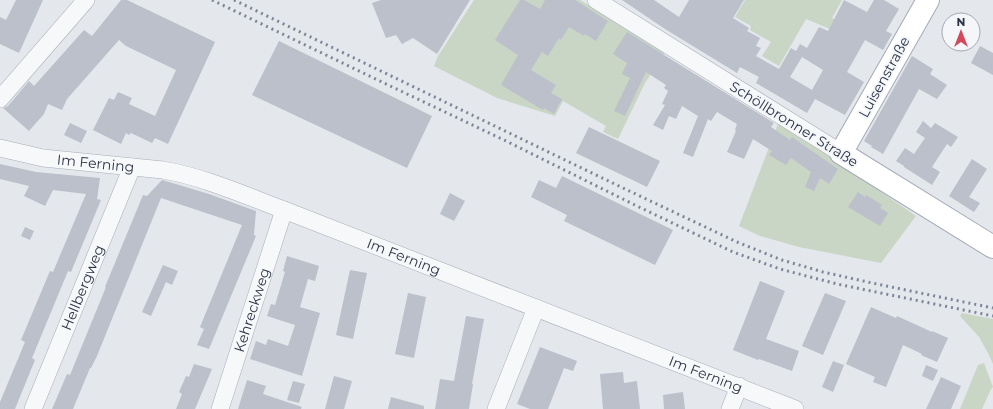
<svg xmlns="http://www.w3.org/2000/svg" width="993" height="409" font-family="Montserrat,sans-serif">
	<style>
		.green { fill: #c9d6c5 }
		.building { fill: #bbc0ca; fill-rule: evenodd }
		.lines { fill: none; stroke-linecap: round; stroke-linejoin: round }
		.minor-casing { stroke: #a9aeb7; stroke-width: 18 }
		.major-casing { stroke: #a3abb8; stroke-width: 24 }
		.minor { stroke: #f7f8fa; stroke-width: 17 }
		.major { stroke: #fff; stroke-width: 22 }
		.rail { stroke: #7d8696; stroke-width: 3; stroke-dasharray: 2 4; stroke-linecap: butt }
		.labels { text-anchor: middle; stroke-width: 4; stroke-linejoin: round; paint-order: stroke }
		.street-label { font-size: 14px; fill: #2b3445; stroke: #f4f6f9 }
	</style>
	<rect width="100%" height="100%" fill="#e4e7ec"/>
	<g class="green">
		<polygon points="474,0 580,0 666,51 645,83 618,139 603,132 606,126 563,101 555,116 497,98 434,66 438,56"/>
		<polygon points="745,0 842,0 832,18 843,23 837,32 806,19 779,66 762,56 771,42 750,30 751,26 735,17"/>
		<polygon points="779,121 916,216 881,263 799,247 760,236 739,226"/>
		<polygon points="962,313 993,319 993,364 989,355 979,337 960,316"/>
		<polygon points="984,363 993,387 991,389 982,409 960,409 978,365"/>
	</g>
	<g class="building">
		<polygon points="16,0 43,0 19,53 0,44 0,17 6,20"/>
		<polygon points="121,0 127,0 215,42 168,144 155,138 152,143 131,133 129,135 126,133 121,144 93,130 109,98 114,100 118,92 132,98 129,104 155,116 176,70 126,46 119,40 67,99 62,110 48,104 44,114 29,131 3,108 8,106 29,81 34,86 84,30 92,36"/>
		<polygon points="381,0 470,0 437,54 413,38 402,44 396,35 386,38 372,3"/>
		<polygon points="520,0 524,0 540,9 545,0 575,0 608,21 596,41 585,34 584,36 569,27 561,40 559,38 548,56 542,52 531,70 556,85 551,93 562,99 554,114 544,108 543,110 501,85 518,55 495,40"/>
		<path d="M622,0h32l25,17 10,-17h55l-11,18 16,10 -2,3 13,7 -4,8 5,2 -5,8 23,13 12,-21 5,3 4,-7 7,4 12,-21 9,4 16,-31 23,12 7,-12h10l15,9 -13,22 6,3 -9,16 -18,-10 -18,32 17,10 -19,33 -30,-16 -8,14 -51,-30 3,-6 -19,-10 -3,6 -72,-44zM802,57l21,13 -11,20 -22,-13z"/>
		<polygon points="627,32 774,123 771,127 790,140 792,137 838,169 829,184 820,178 814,191 805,187 811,172 791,158 786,165 769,155 772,151 753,139 744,159 727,152 736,131 735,130 737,124 717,112 711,121 708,119 693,157 683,153 698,116 682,106 676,119 669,116 663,130 653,125 665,105 662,104 668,91 664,88 666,85 646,72 625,116 614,111 630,78 622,74 627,63 613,54"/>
		<polygon points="279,41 432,116 407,168 252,95"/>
		<polygon points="980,46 993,53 993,75 971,63"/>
		<polygon points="912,56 933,69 930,74 947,85 937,99 919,89 883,154 871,147 872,146 864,141"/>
		<polygon points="923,121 931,128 935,123 958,137 951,147 947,144 932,167 940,172 932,185 904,167 904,166 896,161 905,148 914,154 925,138 916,132"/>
		<polygon points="70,123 87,131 81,143 64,135"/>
		<polygon points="589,127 660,161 647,187 576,153"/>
		<polygon points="972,159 987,169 969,197 980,203 974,212 949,196"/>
		<polygon points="0,164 36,172 100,178 97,199 101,200 71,272 68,271 32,358 35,360 15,409 0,409 0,402 25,342 21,340 50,271 53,272 86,194 53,190 45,206 24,196 29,186 0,179"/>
		<polygon points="562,176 673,230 655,265 564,221 567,215 531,197 539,180 556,188"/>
		<polygon points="162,180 169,182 209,194 256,211 254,235 256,236 209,349 197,345 204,329 200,327 242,225 161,198 97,356 91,368 90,368 73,409 52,409 67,374 70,375 106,287 105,287 143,195 147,196"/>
		<polygon points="858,192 865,197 866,195 882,205 880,208 888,213 880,226 848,207"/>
		<polygon points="450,193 465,201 454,221 440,214"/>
		<polygon points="25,227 34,231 30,240 21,236"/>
		<polygon points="287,256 319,266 315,281 308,279 300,307 320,313 302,376 250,359 256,341 266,345 268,339 288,346 295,325 267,316 271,304 275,305 285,272 283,271"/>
		<polygon points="163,265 178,271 172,285 166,282 151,316 142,312"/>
		<polygon points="350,270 367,273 353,339 336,335"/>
		<polygon points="760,281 785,291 766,339 799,351 792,371 759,359 758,360 733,350"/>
		<polygon points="408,293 426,297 414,358 395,354"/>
		<polygon points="825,293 846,301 823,355 802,346"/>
		<polygon points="871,307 896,318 897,316 932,332 932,331 948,338 937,362 921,355 922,354 903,345 886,387 873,382 875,377 846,364"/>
		<polygon points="466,316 484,319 472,384 473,384 469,409 435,409 440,379 454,381"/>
		<polygon points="540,347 577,361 573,371 564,368 548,409 530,409 517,404"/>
		<polygon points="833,361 844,365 833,392 822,387"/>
		<polygon points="194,364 212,369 195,409 176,409 182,394 179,392 186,376 189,377"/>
		<polygon points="926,365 938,370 933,381 922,376"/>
		<polygon points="623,372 624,383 637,381 640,409 603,409 600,374"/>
		<polygon points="334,376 352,381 344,409 325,409"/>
		<polygon points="941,377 961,386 951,409 926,409"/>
		<polygon points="247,380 266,386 263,394 302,407 301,409 238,409"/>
		<polygon points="293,381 305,384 299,403 287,400"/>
		<polygon points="683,392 685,409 664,409 663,395"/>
		<polygon points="391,397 424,406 424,409 388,409"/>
	</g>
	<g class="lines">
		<defs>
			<g id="minor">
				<polyline points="596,0 841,153"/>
				<polyline points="0,99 86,0"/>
				<path id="s1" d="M0,148l43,10 120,12c41,7 81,25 121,40l511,199"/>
				<path id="s2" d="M33,409l99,-242"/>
				<path id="s3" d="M220,409l64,-199"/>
				<polyline points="496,409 536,308"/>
				<polyline points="730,409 739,386"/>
			</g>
			<polyline id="major" points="928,0 841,153 993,247"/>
		</defs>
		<use href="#minor" class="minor-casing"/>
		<use href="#major" class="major-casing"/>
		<use href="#minor" class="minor"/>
		<use href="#major" class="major"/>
		<g class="rail">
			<polyline points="212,0 384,83 504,140 637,206 733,252 780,269 837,284 993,316"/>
			<polyline points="234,0 623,188 737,242 782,260 823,272 872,283 993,308"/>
		</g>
	</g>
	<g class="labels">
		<g class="street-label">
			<text transform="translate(884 77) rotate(-61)" y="5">Luisenstraße</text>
			<text transform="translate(794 124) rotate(32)" y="5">Schöllbronner Straße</text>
			<text dy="5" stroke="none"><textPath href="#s1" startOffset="97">Im Ferning</textPath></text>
			<text dy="5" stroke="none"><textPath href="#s1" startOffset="421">Im Ferning</textPath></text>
			<text dy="5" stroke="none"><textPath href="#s2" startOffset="131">Hellbergweg</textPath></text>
			<text dy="5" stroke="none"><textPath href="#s3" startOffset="104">Kehreckweg</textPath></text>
			<text dy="5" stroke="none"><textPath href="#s1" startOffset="745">Im Ferning</textPath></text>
		</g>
	</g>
	<g transform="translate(961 32)"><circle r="19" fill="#f4f6f9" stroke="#a4a8b1"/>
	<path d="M0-3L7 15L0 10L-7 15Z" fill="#d1495b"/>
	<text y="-6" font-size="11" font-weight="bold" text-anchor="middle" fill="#2b3445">N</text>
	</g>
</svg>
